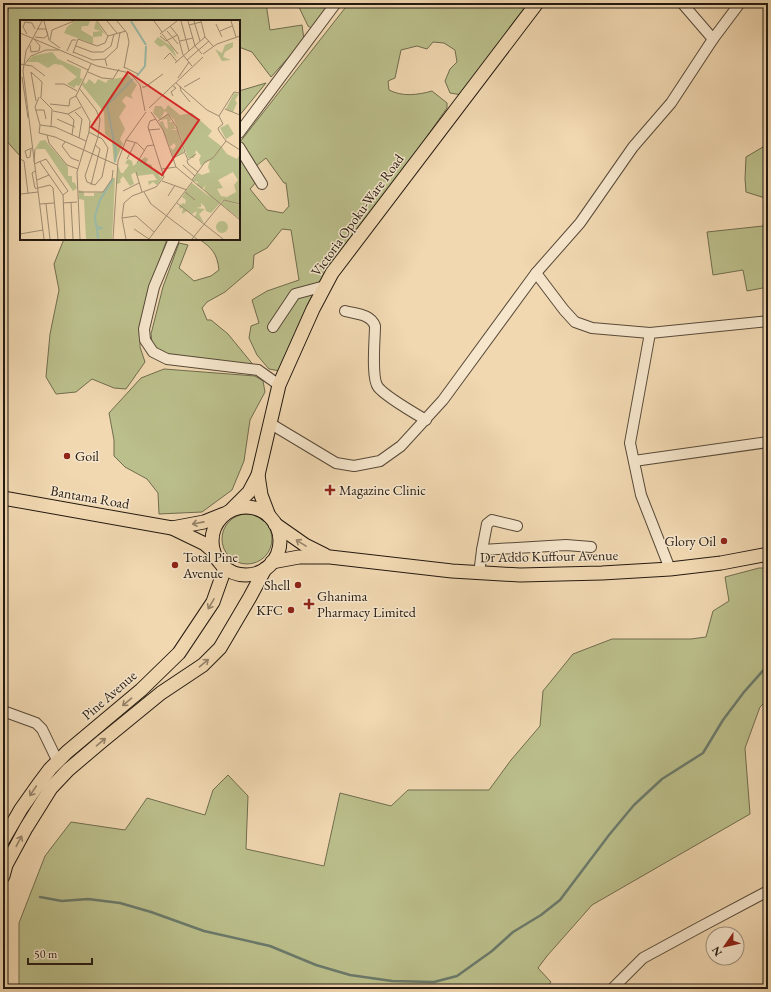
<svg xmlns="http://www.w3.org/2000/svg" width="771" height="992" font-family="'EB Garamond',serif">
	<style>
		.green { fill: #bbbf8b; stroke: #706c4e }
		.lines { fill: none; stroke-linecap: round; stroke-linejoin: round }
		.stream { stroke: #6b7a6b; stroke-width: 2.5 }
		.minor-casing { stroke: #574938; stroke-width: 12 }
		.major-casing { stroke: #241910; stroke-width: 15 }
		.minor { stroke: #f6e6cc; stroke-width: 10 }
		.major { stroke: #f1d8b1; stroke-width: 13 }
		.oneway { stroke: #958269 }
		.poi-dot { fill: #8f2418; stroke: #f6e6cc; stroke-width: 1.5 }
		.labels { text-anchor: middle; stroke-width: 3; stroke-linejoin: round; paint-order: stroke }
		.street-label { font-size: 14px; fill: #241910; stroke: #f6e6cc }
		.poi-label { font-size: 14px; fill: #241910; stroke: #f6e6cc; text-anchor: start }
		.inset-river { fill: none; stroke: #9bbaa8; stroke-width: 2 }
		.inset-road { fill: none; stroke: #9f8c71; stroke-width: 1 }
		.view { fill: #d62828; fill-opacity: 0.15; stroke: #d62828; stroke-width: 2 }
		.inset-edge { fill: none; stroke: #241910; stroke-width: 2 }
	</style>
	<rect width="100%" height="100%" fill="#f1d8b1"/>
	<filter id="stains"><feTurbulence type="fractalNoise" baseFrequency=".005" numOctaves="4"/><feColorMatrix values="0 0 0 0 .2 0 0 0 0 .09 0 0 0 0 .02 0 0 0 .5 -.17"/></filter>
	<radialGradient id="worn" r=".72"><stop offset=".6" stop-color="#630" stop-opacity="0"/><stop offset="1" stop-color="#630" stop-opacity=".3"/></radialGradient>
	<g class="green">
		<polygon points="9,3 266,3 270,30 302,25 304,40 271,77 252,52 239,47 239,21 21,21 21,157 3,137 3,44"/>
		<polygon points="297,3 333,3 313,29 308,26"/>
		<path d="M349,3h180l-67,92 -12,-2 -5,-12 5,-12 7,-7 -2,-12 -11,-7 -11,-1 -6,7 -10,-3 -16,4 -6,28 -7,3 1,9c13,7 29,5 43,1l15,12v5l-131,185 -36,78 -11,-2 -12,-14 -8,-17 2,-12 8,-3 -7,-23 15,-9 32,-11 -8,-50 -9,-1 -15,19 -13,7 -1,13 -28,24 -18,10 -5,6 5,12h4l17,14 27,33 -88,-10 -9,-6 -6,-8 -1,-9 12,-47 16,-44 9,2 -9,23 15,13 17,-5 8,-6c-2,-17 -7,-22 -20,-31h40v-85l18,27 -7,8 17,21 16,3 6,-7 -3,-23h-2l-18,-25 -10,8 -16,-24z"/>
		<polygon points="266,83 239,116 239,91"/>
		<polygon points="768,144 768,287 747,291 743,270 713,275 707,232 763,226 768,199 746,192 745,179 746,157"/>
		<polygon points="64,239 167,239 153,279 140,334 140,347 145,362 126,389 114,388 92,379 76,392 56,394 46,377 50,334 59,290 54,264"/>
		<polygon points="164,369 255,376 263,381 265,392 250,420 244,461 232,490 202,512 159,514 158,493 147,479 125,467 114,456 114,440 109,413 141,378"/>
		<circle cx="247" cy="539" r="25"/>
		<polygon points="759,568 768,568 768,699 760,707 745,748 750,814 592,905 547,956 538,968 551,982 546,989 71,989 66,985 64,989 19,989 19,923 45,856 71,822 125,830 147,798 205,815 213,790 228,775 248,796 246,849 324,866 340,793 391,806 408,790 489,790 511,760 540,726 543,691 573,654 612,639 691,639 706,637 713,611 729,601 725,577"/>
	</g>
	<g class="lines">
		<polyline class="stream" points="40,897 62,901 88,899 120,903 151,912 204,931 270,946 316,965 350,975 392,981 434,982 457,976 492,951 513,932 541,915 560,900 609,835 634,805 662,779 703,753 723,720 744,692 768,665"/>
		<defs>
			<g id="minor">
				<polyline points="682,3 713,39"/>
				<polyline points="239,133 336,3"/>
				<polyline points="239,147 262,184"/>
				<polyline points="174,239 154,287 144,329 145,340 153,352 167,359 258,370 279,385"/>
				<polyline points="536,273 564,310 575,322 592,328 650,333 768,321"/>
				<path d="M345,311c11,3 26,3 30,15 0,12 -4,52 3,61 7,9 36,26 48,33"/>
				<polyline points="273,327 295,294 325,286"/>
				<polyline points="650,333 630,443 641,495 670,569"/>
				<polyline points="271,424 336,463 354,466 380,461 401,446 443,400 536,273 580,223 633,147 671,103 713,39 740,3"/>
				<polyline points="634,461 768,442"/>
				<polyline points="482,550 566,545 591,547"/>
				<polyline points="479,574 482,550 487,524 492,520 517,526"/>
				<polyline points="3,711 36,723 42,729 58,762"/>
				<polyline points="612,989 643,958 702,926 768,891"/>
			</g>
			<g id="major">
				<polyline points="258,475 261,495 269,516"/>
				<polyline points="3,498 172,528 205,544 213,551"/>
				<circle cx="246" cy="541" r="34"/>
				<polyline points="232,509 249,492 258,475 279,385 313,309 332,273 537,3"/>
				<polyline points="275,524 305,545 325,555"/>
				<polyline points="172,528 204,522 224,514"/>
				<polyline points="272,562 299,557 330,557 452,571 520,575 602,573 670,569 721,563 768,554"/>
				<polyline points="3,840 21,809 38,785 50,769 67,752 141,690 179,653 213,602 225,568"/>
				<polyline points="3,876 6,865 26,828 51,788 68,770 101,742 161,693 203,665 220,648 250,597 265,569"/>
			</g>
		</defs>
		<use href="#minor" class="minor-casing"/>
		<use href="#major" class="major-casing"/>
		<use href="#minor" class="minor"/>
		<use href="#major" class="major"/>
	</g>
	<defs><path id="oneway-shaft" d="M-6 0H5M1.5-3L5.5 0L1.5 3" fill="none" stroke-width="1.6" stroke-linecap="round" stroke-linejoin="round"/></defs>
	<g class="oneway">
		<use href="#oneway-shaft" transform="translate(198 523) rotate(169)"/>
		<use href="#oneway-shaft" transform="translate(301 543) rotate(-148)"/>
		<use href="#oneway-shaft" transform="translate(211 604) rotate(120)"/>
		<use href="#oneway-shaft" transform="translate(204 663) rotate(-40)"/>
		<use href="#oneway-shaft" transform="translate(127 702) rotate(140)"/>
		<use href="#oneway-shaft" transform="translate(101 742) rotate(-40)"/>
		<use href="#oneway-shaft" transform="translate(33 791) rotate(124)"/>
		<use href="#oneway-shaft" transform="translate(19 841) rotate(-62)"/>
	</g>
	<g class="poi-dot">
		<circle cx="67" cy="456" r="4"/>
		<path d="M328 484h4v4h4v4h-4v4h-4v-4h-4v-4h4z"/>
		<circle cx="724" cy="541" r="4"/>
		<circle cx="175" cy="565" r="4"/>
		<circle cx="298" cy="585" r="4"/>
		<path d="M307 598h4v4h4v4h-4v4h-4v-4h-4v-4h4z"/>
		<circle cx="291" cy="610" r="4"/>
	</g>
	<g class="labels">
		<g class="street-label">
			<text transform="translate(357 215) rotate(-54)" y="5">Victoria Opoku-Ware Road</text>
			<text transform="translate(90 497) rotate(10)" y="5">Bantama Road</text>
			<text transform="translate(549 556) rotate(-1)" y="5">Dr Addo Kuffour Avenue</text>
			<text transform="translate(109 695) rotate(-41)" y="5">Pine Avenue</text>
		</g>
		<g class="poi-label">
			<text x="75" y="461">Goil</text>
			<text x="339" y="495">Magazine Clinic</text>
			<text x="716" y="546" text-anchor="end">Glory Oil</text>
			<text x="183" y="562">Total Pine<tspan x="183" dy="16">Avenue</tspan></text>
			<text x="290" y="590" text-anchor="end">Shell</text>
			<text x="317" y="601">Ghanima<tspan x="317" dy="16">Pharmacy Limited</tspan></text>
			<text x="283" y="615" text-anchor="end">KFC</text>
		</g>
	</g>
	<g transform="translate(20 20)">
		<rect width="220" height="220" fill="#f1d8b1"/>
		<path d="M55,1h15l-2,5h-6l-1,4 12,7v-5l8,-1 -7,-2 2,-8 9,13 -3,-2v4l-9,1v7l-29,-11 3,-6zM138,17l14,10 5,11 -12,-13 -5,2 -6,-5zM213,22v5l-8,5 -2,5 8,3 -9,1 -7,-12 7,4 3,-8zM32,32l6,7 23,10 -1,9 3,1 -4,7 -3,-1 -2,3 -7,-4 10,-7 -15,-12 -8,-1 -6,4 -10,-6h-11l6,-6zM107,53l10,12 -6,10 2,4 -7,-3 -4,5 4,5 -7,11 6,12 -5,10 3,5 -9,20 -2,-24 -7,-6 -1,-22 -22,-27 1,-3 3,2 3,-5 6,5 3,-5 8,4 2,-3 17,-3zM214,73l5,1 -4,6 2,3 -4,9 -7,-3zM148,85l12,10 12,-2 20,18 -4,5 13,10 6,8 10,5 3,-5v50l-17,-4 -12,13 -5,-2 -1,-4 -4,-4v4l-5,1 9,1 -6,5 5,9 -9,-6 2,-6 -5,3 -5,-3 -5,3 1,-7 -3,2 -1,-3 4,-3 2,1 1,-4 -4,-3 10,-14 18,14 -6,-8 2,-4 -4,4 -6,-5 3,-2 -7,-1 6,-8 4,2 8,-3 -2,-5 2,-7 -9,6 -2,-6 2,-4 -5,-6 -2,8h-6l-8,-23 4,-3 -4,3 -6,-15 -9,-9 -5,9 -7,-7 2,-7h6l4,4zM213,152l5,8 -4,5 2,7 -9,5 -6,-1 -4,-7 6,-1 -5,-8zM147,94l4,6 -2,2h4l3,7 -6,1h7l7,22 -11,5 -3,-10 3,3 3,-4 -2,-3 -4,4 -11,-25 4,-1 2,6 3,2 -1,-10 -7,1zM208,104l6,10 -8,5 -6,-11zM25,120l23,27v9h4v6l3,1 2,5 -4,3 -28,-42h-10l5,-8zM125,137l3,2 -2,4 6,2v5l5,1 3,6 3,-1 -6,9 -4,-3 -4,3 -1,-4 9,-1 -4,-6 -16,2 -2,-4 -4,3 3,9 -4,2 -7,-10 -3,4 1,2 -5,3 2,-19 3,7h2l6,-8 -4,-2 3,-4 4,2 1,5zM92,158h3l-3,61h-26l-2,-39 -5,-1v-9l5,2v4h10v-3l9,-1 7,-7zM204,180l16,5v14l-19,-15zM196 207a6 6 0 1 1 12 0a6 6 0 1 1-12 0Z" fill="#bbbf8b" fill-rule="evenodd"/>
		<path class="inset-river" d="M111,1l15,24M117,56l8,-10 1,-20M95,142l1,-9 -9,-48 26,-26M78,219l-1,-10 4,-1 -5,-2 -1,-10 5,-16 13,-21"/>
		<path class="inset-road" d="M22,1l-16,30 -3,20 21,168M24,1l5,19 11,8M87,1l10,12M97,1l10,12 2,9 -5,26M134,1l8,11M161,1l8,30M168,1l7,25 7,8M174,1l6,20M181,1l4,16 8,9M211,1l5,16M196,4l6,13M169,5l12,-3M150,6l8,10 5,19 9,11M147,11l11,13M200,11l12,-5M0,13l77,33 33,7 10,12 5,26M7,14l-4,-7 2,-5 7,1 3,6M140,14l17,-13M142,14l16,20M88,16l18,-5M140,16l6,5 11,-6M15,17l9,1 4,-3 -2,-6h-9M30,20l2,-10 22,-9M160,21l13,-3M10,25l1,7 8,-1 1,-5 -6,-7M56,26l16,6h11l8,-6 3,-12M47,31l5,-11h4M53,32l20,8 12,-1M53,33l5,-14 19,7 8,-3 3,-7 -11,-15M183,34l14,-10 23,-8M144,39l6,-6 7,9M47,40l21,10M167,40l22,-19M155,43l30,-26M0,44l12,2 13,10M4,45l7,-9 15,-6h13M87,46l-2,-7 12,-11 3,-15M104,47l14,7M68,52l14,6 11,1 6,-10M2,57l6,41M158,58l11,-16M156,63l31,27 12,6 4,8 -5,4 1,3 7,10 14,9M35,64h9l13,7M153,66l3,2 -5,4 2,4M160,66l1,5 9,11M122,67h3l18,-13M164,67l16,-9M59,68l17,22 4,9 -2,18 -13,39 2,6 8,3 7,-8 6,-29 -5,-8 -2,-2 -3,-1 -9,-5M19,77l-4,10 5,18 15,2 31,14M20,77l12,12 -1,18M16,81l-5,-29 11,10 -1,15M30,84l19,2 1,-7 6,-3M129,88l54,-51M205,89l15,6M15,90h9l2,9M33,91l15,3 6,6 -2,15M55,92l7,7 -3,19M131,92l12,18 13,37 64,53M48,94l13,-7M199,96l15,-24 6,1M37,99l18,8M138,101l10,-7 8,12 9,26 -12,6M20,105l-1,8 16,4 62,28M128,110l12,-1M27,115l2,8 18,22 11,4M106,120l11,3 7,7M45,122l-3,4 9,12 8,3M11,129l-1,8 -3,1 -2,-7 7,-3M165,133l3,7 8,-6M0,139l4,2 4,32M107,139l8,-16M167,140l1,4 10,8M14,142l1,-13M20,142l23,33 2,44M117,143l10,-17 7,-1M14,144l12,-5 22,32 -5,4M163,145l12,11M142,149l14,-2M15,151l-3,2 3,15 2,1M116,152l6,20M17,160l12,-5M172,160l13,-18 8,-4 13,-17M142,161l25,9M71,165l9,-36 -5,-4M18,168l12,-3 3,3 5,51M103,171l16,-8M58,172h25l9,-13 1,-9M124,172l7,12 46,35M165,172l10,8M1,174l17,-2M148,176l7,-11M51,182l2,37M43,183l14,-1M157,183l46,36M20,184l14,-1M26,184l4,35M102,198l14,-2 18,16M114,209l15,10M0,214l23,-4M60,219l-3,-67 12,-40 1,-11 -14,-25 15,-32M93,219l5,-78 8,-21 20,-28M106,219l-4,-21 2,-15 8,-7 24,-9 8,-10 -16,-50 2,-6 6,-2M129,219l43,-57M172,219l32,-39 16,4"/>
		<path class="view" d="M108,52l71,48 -37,55 -71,-48z"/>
		<rect width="220" height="220" class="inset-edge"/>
	</g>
	<rect width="771" height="992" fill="none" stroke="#f1d8b1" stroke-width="16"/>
	<rect x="4" y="4" width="763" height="984" fill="none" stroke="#241910" stroke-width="2"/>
	<rect x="8" y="8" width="755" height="976" fill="none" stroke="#241910"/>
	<g transform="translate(725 946) rotate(236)"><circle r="19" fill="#f6e6cc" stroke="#a29481"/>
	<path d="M0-3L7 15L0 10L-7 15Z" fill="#8f2418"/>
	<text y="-6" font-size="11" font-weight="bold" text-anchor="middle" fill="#241910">N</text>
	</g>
	<path d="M28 958v6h64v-6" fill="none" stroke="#241910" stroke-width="2"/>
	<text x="34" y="958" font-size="12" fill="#241910" stroke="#f6e6cc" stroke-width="3" paint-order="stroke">50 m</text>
	<rect width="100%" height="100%" filter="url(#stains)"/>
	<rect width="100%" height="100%" fill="url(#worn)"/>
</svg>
